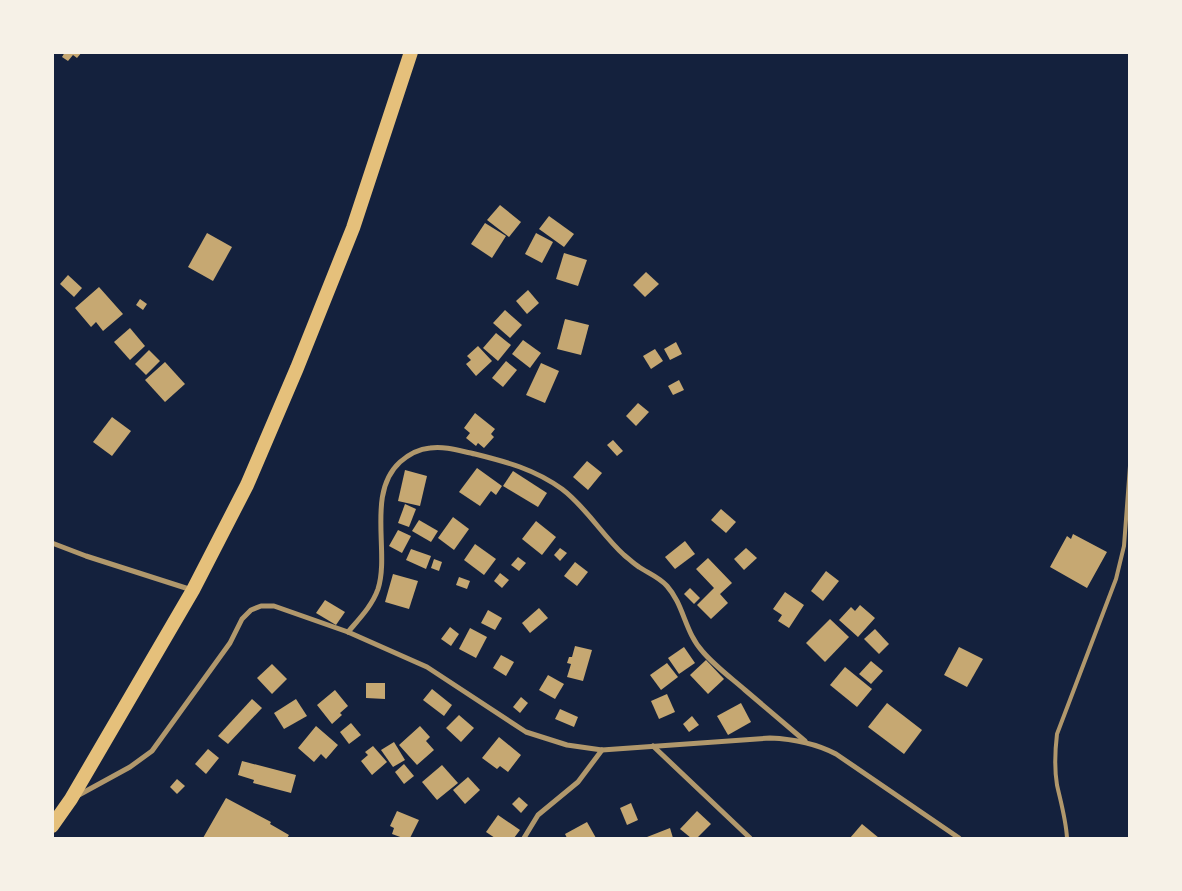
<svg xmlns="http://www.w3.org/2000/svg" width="1182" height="891" font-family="'Fira Sans Condensed',sans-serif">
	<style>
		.building { fill: #c6a872 }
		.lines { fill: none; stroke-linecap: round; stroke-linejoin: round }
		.service { stroke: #b1986c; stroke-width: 4 }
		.minor { stroke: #b1986c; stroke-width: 5 }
		.trunk { stroke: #e5c07b; stroke-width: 14 }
	</style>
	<rect width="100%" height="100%" fill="#14213d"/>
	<g class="building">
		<polygon points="65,52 82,52 77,58 73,55 68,61 62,57"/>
		<polygon points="500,205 521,222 509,237 487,220"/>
		<polygon points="549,216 574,234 564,247 539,229"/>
		<polygon points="485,223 506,236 492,258 471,244"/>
		<polygon points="207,233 232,247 213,281 188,267"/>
		<polygon points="536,233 553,242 542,263 525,254"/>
		<polygon points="564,253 587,260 578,286 556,279"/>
		<polygon points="646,272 659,284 645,297 633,285"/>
		<polygon points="68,275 82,288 74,297 60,284"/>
		<polygon points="99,287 123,314 103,331 96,322 91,327 75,308"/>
		<polygon points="528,290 539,303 527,314 516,301"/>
		<polygon points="140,299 147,304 143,310 136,305"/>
		<polygon points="505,310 522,325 510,338 493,323"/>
		<polygon points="565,319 589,325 581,355 557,349"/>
		<polygon points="130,328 145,346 130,360 114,342"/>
		<polygon points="496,333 511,345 498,361 483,348"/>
		<polygon points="523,340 541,353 530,368 512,354"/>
		<polygon points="676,342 682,354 670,360 664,349"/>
		<polygon points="478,346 492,361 476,376 466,364 471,360 467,356"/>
		<polygon points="655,349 663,361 651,369 643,356"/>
		<polygon points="149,350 160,361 146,375 135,364"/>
		<polygon points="506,361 517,370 503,387 492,378"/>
		<polygon points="165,362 185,384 165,402 145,380"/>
		<polygon points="541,363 559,371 545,403 526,395"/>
		<polygon points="679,380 684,390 673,395 668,386"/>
		<polygon points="638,403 649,412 636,426 626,416"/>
		<polygon points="475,413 495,429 491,434 494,437 484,448 478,443 476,446 466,438 470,433 464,428"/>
		<polygon points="112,417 131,431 112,456 93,442"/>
		<polygon points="613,440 623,451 617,456 607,445"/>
		<polygon points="587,461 602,473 588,490 573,477"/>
		<polygon points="477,468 502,486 496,495 491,491 480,506 459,492"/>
		<polygon points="405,470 427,476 420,506 398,501"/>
		<polygon points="513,471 547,493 538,507 503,486"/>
		<polygon points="405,504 416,509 409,527 398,523"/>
		<polygon points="721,509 736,522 726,533 711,520"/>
		<polygon points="453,517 469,529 454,550 438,538"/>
		<polygon points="419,520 438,531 431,542 412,531"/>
		<polygon points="536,521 556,537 542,555 522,539"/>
		<polygon points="398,530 411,536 402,553 389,546"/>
		<polygon points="1073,534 1107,552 1087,588 1050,567 1067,536 1071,539"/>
		<polygon points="685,541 695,554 675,569 665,557"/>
		<polygon points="475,544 496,559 484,575 464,560"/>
		<polygon points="560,548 567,553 560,561 554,555"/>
		<polygon points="746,548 757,558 744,570 734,559"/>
		<polygon points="411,549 431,556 426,569 406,560"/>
		<polygon points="518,557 526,563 519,571 511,565"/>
		<polygon points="708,558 732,583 720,594 728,603 711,619 697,605 714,588 696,569"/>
		<polygon points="434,559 442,562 439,571 431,568"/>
		<polygon points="575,562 588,572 577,586 564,576"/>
		<polygon points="826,571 839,581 823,601 811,591"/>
		<polygon points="500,573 509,580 502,588 494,581"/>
		<polygon points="393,574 418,581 409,609 385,602"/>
		<polygon points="459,577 470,581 467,589 456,585"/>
		<polygon points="690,588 700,598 694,604 684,594"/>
		<polygon points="785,592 804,605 789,628 778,621 782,615 773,609"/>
		<polygon points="325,600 345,612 336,625 316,613"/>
		<polygon points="860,605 875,618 858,637 839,620 851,607 855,611"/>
		<polygon points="539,608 548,618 530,633 522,623"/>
		<polygon points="488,610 502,618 495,630 481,623"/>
		<polygon points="830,619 849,637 825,662 806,643"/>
		<polygon points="450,627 459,634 451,646 441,639"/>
		<polygon points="470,628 487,637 476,658 459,649"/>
		<polygon points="875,629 889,644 879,654 864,639"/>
		<polygon points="575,646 592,650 583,681 567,677 571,664 567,663 569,657 572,657"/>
		<polygon points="684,647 695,663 679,674 668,658"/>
		<polygon points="959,647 983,659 967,687 944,675"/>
		<polygon points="501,655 514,662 506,676 493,668"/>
		<polygon points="706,660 724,679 708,694 690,675"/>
		<polygon points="871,661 883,671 871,684 859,674"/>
		<polygon points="667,663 678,677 661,690 650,675"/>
		<polygon points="272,664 287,679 272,694 257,678"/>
		<polygon points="845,667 872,689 857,707 830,685"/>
		<polygon points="548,675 564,684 555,699 539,690"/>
		<polygon points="366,683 385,683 385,699 366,698"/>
		<polygon points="432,689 452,705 444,716 423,700"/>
		<polygon points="335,690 348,706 340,713 342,715 332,724 317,705"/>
		<polygon points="667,694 675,712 659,719 651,701"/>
		<polygon points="521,697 528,703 520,713 513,707"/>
		<polygon points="252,699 262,708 228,744 218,736"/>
		<polygon points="296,699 307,716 284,729 274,713"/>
		<polygon points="741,703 751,722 728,735 717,716"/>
		<polygon points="887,703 922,730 904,754 868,727"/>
		<polygon points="560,709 578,717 574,727 555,719"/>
		<polygon points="459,715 474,728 461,742 446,728"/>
		<polygon points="692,716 699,725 689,732 683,724"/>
		<polygon points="351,723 361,735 349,744 340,732"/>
		<polygon points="316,726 338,745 326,759 321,754 314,762 298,748"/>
		<polygon points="420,726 430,737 426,741 434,750 417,765 399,745"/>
		<polygon points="499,737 521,755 508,772 500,766 497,769 482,758"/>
		<polygon points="394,742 405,760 393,767 381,750"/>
		<polygon points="373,746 387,762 372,775 361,761 368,755 365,752"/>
		<polygon points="208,749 219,758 206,774 195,764"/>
		<polygon points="242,761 296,775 291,793 253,783 254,780 238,775"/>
		<polygon points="404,764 414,776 404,784 395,772"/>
		<polygon points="442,765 458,783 437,800 422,782"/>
		<polygon points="468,777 480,790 465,804 453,790"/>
		<polygon points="177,779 185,786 177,794 170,787"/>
		<polygon points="519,797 528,805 521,813 512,804"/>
		<polygon points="226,798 271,822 270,824 289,835 287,838 203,838"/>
		<polygon points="631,803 638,820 627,825 620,808"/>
		<polygon points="397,811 419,820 410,838 403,838 392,834 394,828 390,826"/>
		<polygon points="697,811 711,824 697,838 691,838 680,829"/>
		<polygon points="498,815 520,830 514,838 495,838 486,832"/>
		<polygon points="587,822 596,838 567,838 565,834"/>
		<polygon points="862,824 879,838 850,838"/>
		<polygon points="670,828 673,838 648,838 647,837"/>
	</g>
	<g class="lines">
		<path class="service" d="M1067,838c-1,-18 -6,-35 -10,-53 -3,-18 -2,-34 0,-51l59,-155 8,-33 6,-80"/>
		<g class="minor">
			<polyline points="52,543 86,556 192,590"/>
			<path d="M348,632c11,-13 24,-26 30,-43 12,-37 -12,-96 22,-127 8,-7 19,-13 30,-14 16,-2 30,3 45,6 32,8 59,15 87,35 24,18 40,46 62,66 5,4 10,9 15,12 9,6 20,10 28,19 17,19 18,47 36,66 12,14 27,25 42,38 20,17 40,34 60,51"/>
			<polyline points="653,746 750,838"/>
			<path d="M77,796l53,-29 22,-16 78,-108 12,-24 9,-9 10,-4h13l74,26 79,35 99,65 41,13 35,5 168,-12c24,1 45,5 66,16l123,84"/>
			<polyline points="524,838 538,815 578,782 602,750"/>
		</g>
		<polyline class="trunk" points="52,826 71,799 193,590 247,485 297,368 353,228 411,52"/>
	</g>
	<rect width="1182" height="891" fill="none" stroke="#f6f1e7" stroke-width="108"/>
</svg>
